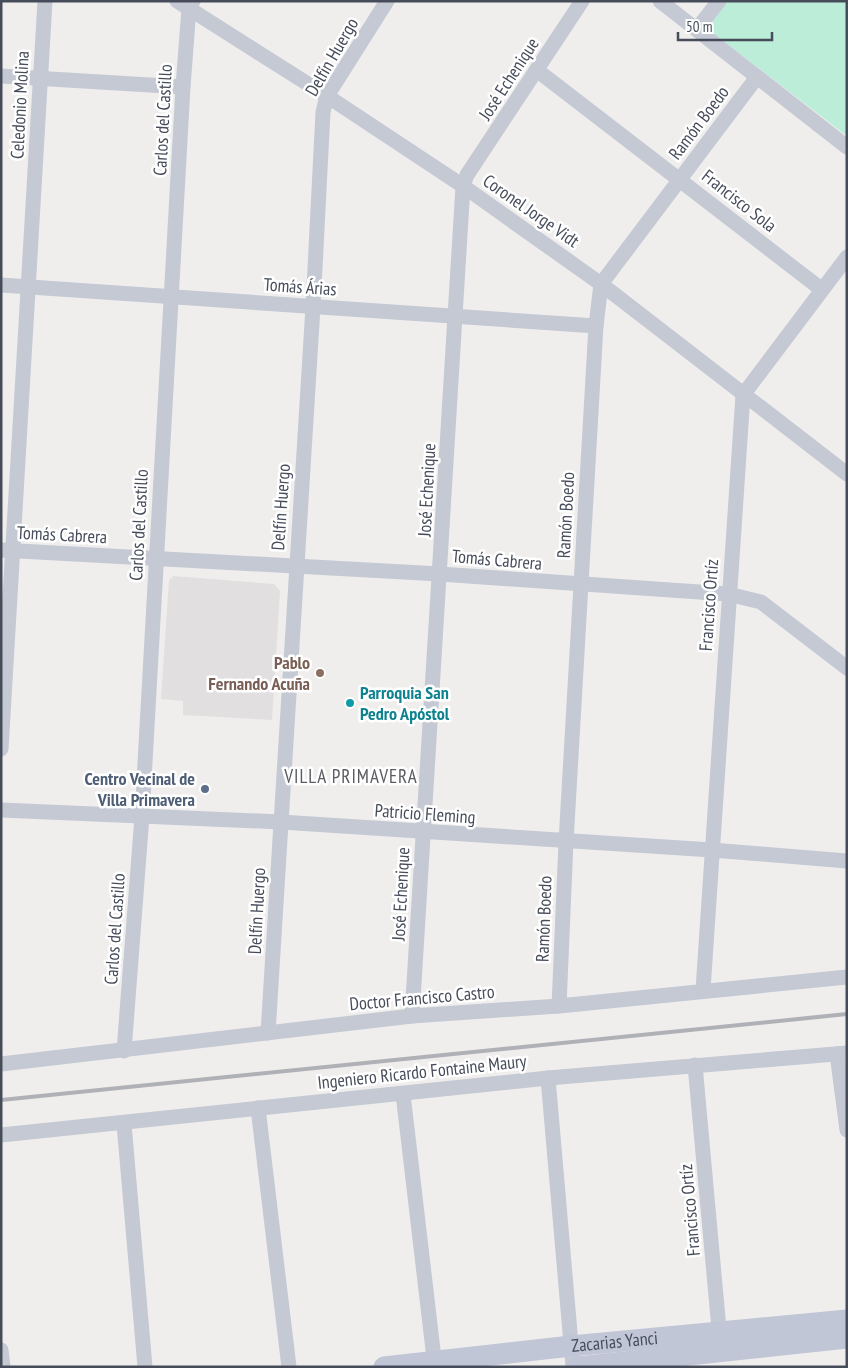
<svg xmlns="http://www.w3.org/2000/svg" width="848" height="1368" font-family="'PT Sans Narrow',sans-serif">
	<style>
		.education { fill: #e1dfdf }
		.green { fill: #bcedd9 }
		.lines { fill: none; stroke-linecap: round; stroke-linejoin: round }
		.street { stroke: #c4c9d4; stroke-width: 15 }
		.secondary { stroke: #c0c6d6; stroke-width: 21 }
		.rail { stroke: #afb1b7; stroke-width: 4 }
		.education-dot { fill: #8d6e63; stroke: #fff; stroke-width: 2 }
		.culture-dot { fill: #0f9aa8; stroke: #fff; stroke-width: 2 }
		.service-dot { fill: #5c6f8a; stroke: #fff; stroke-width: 2 }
		.labels { text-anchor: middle; stroke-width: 5; stroke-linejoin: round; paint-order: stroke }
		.street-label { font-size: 18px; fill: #464c5a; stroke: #fff }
		.education-label { font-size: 18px; font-weight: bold; fill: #785e54; stroke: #fff; text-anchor: end }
		.culture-label { font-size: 18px; font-weight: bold; fill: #0d838f; stroke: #fff; text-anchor: start }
		.service-label { font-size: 18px; font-weight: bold; fill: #4e5e75; stroke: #fff; text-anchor: end }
		.neighbourhood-label { font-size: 19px; letter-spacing: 1px; fill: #5a5c62; stroke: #fff }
	</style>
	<rect width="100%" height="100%" fill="#f0eeed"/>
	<polygon class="education" points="173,576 274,584 280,591 272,720 183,715 183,701 161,699 169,580"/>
	<polygon class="green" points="728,1 847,1 847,136 714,34 713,21"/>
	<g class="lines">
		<g class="street">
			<polyline points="177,1 327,96 463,186 601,284 847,474"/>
			<polyline points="660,1 847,147"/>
			<polyline points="697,29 719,1"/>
			<polyline points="538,71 821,289"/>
			<polyline points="1,76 183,87"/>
			<polyline points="1,285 596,326"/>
			<polyline points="1,550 440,574 728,594 761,602 847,668"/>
			<polyline points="1,749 45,1"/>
			<polyline points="1,810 281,822 712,850 847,861"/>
			<polyline points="703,990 743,395 847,257"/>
			<polyline points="559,1006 566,842 596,326 601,284 757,77"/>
			<polyline points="412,1016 463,186 467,175 582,1"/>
			<polyline points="268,1033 313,307 323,112 327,96 387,1"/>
			<polyline points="124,1051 142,816 183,87 189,8 193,1"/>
			<polyline points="837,1054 847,1130"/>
			<polyline points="1,1064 412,1016 559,1006 847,977"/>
			<polyline points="695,1065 720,1340"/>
			<polyline points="548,1078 573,1367"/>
			<polyline points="403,1094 435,1367"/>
			<polyline points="258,1108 289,1367"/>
			<polyline points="124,1124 145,1367"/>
			<polyline points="1,1135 548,1078 847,1053"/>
			<polyline points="1,1350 3,1367"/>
		</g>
		<g class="secondary">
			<path id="s1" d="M384,1367l187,-21 276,-26"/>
			<polyline points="578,1367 847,1338"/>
		</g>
		<polyline class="rail" points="1,1100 847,1014"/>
	</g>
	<circle class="education-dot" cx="320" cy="673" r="5"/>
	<circle class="culture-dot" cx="350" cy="703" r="5"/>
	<circle class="service-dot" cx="205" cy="789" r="5"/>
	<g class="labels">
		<g class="street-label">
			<text transform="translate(332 57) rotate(-60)" y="6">Delfín Huergo</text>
			<text transform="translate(509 79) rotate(-57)" y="6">José Echenique</text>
			<text transform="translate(20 105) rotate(-87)" y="6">Celedonio Molina</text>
			<text transform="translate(163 120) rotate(-87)" y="6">Carlos del Castillo</text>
			<text transform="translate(699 123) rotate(-53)" y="6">Ramón Boedo</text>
			<text transform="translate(739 201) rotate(38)" y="6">Francisco Sola</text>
			<text transform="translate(531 211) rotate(35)" y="6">Coronel Jorge Vidt</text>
			<text transform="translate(300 287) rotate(4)" y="6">Tomás Árias</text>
			<text transform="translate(427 490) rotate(-87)" y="6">José Echenique</text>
			<text transform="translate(281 507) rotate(-86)" y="6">Delfín Huergo</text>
			<text transform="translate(566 515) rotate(-87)" y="6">Ramón Boedo</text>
			<text transform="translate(139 525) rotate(-87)" y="6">Carlos del Castillo</text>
			<text transform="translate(62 535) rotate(3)" y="6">Tomás Cabrera</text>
			<text transform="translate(497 560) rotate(5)" y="6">Tomás Cabrera</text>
			<text transform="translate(709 605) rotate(-86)" y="6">Francisco Ortíz</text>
			<text transform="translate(425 814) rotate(4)" y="6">Patricio Fleming</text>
			<text transform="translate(401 894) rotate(-87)" y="6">José Echenique</text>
			<text transform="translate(257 911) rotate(-87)" y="6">Delfín Huergo</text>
			<text transform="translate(544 919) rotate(-88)" y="6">Ramón Boedo</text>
			<text transform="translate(115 929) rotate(-86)" y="6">Carlos del Castillo</text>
			<text transform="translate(422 998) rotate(-5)" y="6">Doctor Francisco Castro</text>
			<text transform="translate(422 1072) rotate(-6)" y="6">Ingeniero Ricardo Fontaine Maury</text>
			<text transform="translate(690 1210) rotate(-95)" y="6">Francisco Ortíz</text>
			<text dy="6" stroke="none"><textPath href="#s1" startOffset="232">Zacarias Yanci</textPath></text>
		</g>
		<g class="education-label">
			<text x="310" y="669">Pablo<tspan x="310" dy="21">Fernando Acuña</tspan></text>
		</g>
		<g class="culture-label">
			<text x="360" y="699">Parroquia San<tspan x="360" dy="21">Pedro Apóstol</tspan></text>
		</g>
		<g class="service-label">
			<text x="195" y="785">Centro Vecinal de<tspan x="195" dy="21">Villa Primavera</tspan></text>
		</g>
		<g class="neighbourhood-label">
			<text x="351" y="783">VILLA PRIMAVERA</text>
		</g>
	</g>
	<rect width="848" height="1368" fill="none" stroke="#464c5a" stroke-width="5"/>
	<path d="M678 32v8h94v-8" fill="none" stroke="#464c5a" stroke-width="2.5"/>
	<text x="686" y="32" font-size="15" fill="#464c5a" stroke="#ffffff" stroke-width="4" paint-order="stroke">50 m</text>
</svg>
